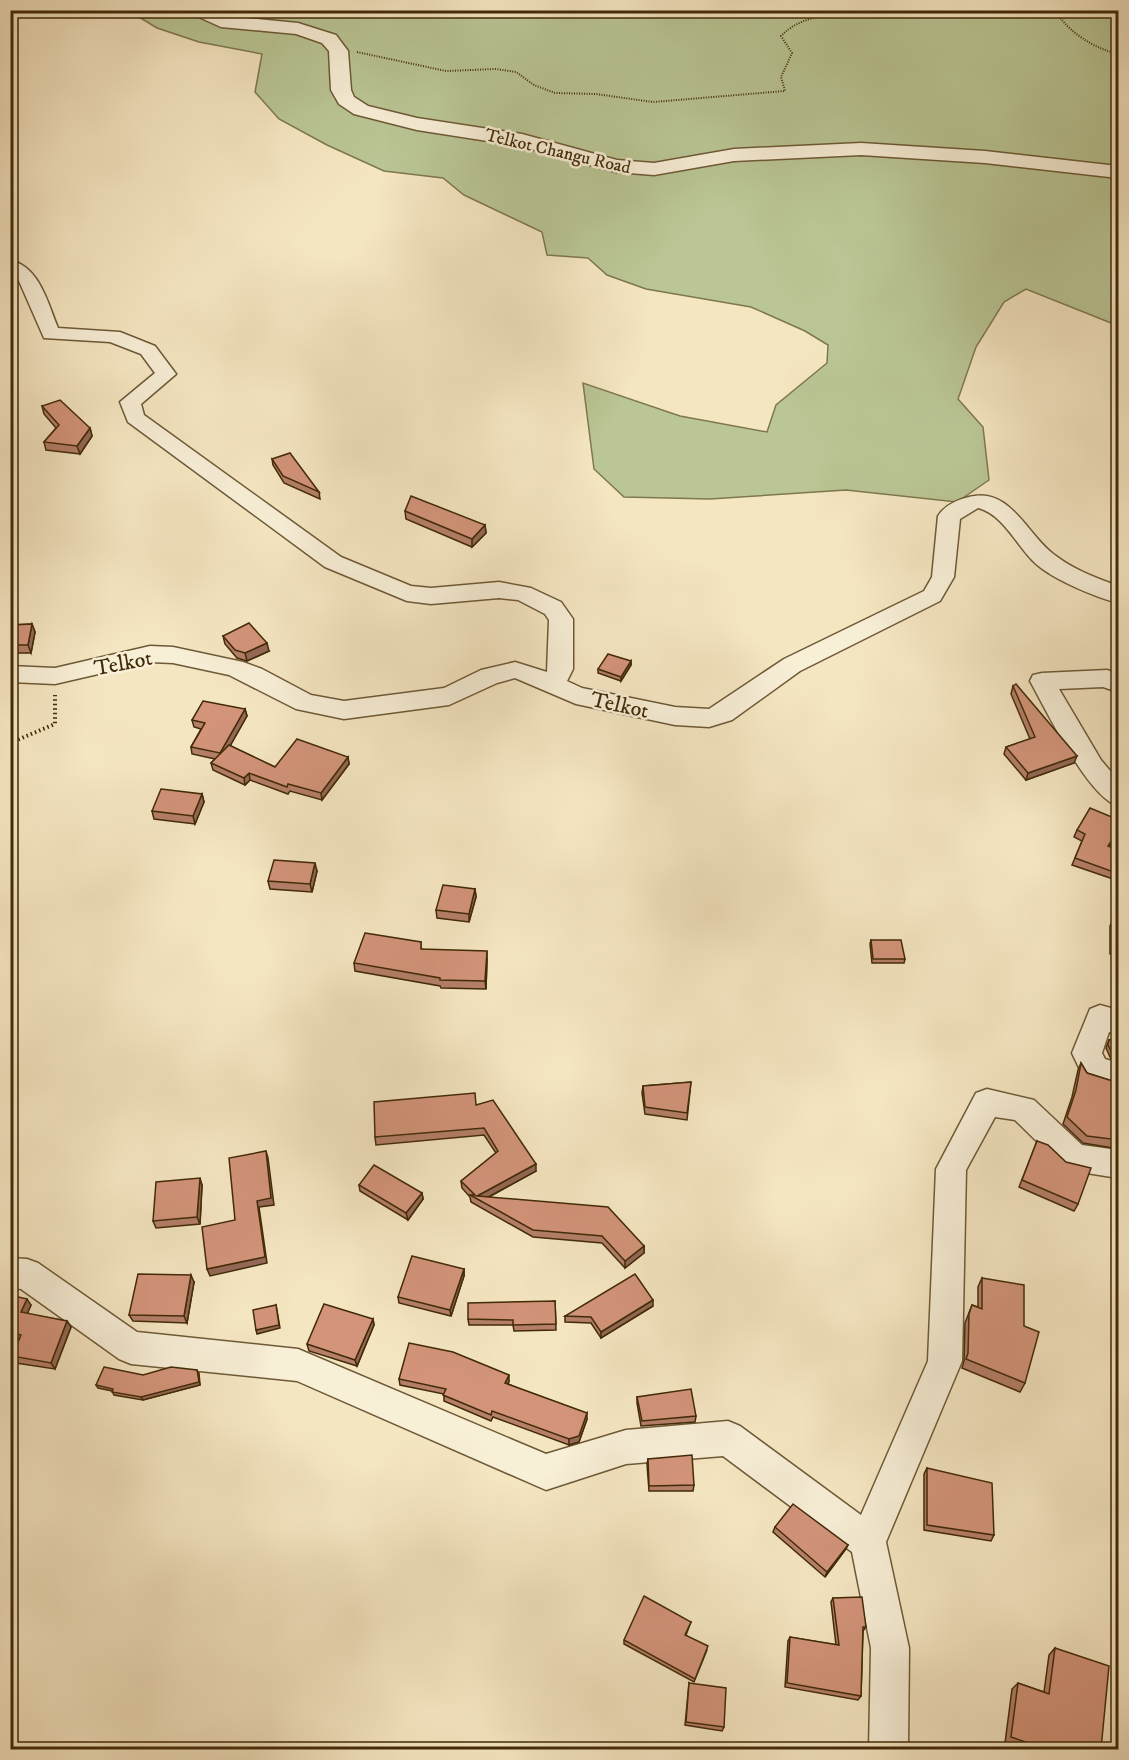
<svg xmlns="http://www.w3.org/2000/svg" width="1129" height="1760" font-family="'IM FELL DW Pica',serif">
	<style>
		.green { fill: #bac695; stroke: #7e784e; stroke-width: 1.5 }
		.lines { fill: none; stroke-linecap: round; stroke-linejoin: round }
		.minor-casing { stroke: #6e5936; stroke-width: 3 }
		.tertiary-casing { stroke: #6e5936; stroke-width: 3 }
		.path-far1 { stroke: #412a08; stroke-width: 2; stroke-dasharray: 1 1.5; stroke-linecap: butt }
		.path { stroke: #412a08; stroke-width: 4; stroke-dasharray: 1.5 3; stroke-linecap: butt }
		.minor { fill: #f8efd7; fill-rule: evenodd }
		.tertiary { fill: #f8efd7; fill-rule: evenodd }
		.wall { fill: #b57f69; stroke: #412a08; stroke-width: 1.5 }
		.shaded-wall { fill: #946855; stroke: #412a08; stroke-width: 1.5 }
		.building { fill: #d3947a; stroke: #412a08; stroke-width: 1.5 }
		.labels { text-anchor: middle; stroke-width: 5; stroke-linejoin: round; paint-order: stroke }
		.far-street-label { font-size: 18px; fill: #412a08; stroke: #f8efd7 }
		.street-label { font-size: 22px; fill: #412a08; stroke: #f8efd7 }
	</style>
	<rect width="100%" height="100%" fill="#f5e6c2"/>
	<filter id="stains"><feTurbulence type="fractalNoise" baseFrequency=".00333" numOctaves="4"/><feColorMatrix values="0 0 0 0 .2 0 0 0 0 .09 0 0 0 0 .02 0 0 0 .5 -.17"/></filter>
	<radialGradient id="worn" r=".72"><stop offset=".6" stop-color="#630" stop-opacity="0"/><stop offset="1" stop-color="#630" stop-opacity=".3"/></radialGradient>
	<polygon class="green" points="129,11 1118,11 1118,323 1111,323 1026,289 1004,302 976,347 958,399 983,427 989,480 957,502 846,490 710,499 624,497 594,469 583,383 680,416 767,432 776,405 827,363 828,345 805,331 751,307 646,289 607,275 588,258 547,255 542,232 464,195 443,178 384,171 327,145 279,119 255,92 262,54 199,42 157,28"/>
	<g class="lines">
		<defs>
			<g id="minor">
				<path d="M10,260c30,7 38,44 48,68l62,4 35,14 21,28 -35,30 3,11 197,142 70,29 20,2 68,-6 32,6 30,14 12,17v50l-6,12 15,7 93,19 34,2 75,-50 140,-68 8,-14 6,-61c7,-11 19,-16 31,-19 42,-11 58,39 87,59 18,14 41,22 62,30v17c-23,-6 -66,-24 -83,-40 -18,-17 -32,-49 -57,-55l-18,11 -6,58 -14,24 -140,70 -68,49 -23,7 -34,-2 -99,-21 -61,-26 -18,5 -48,22 -105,14 -48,-10 -67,-34 -56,-12 -23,-1 -95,22 -45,-2v-16l45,2 95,-22 23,1 70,15 19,7 49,26 33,6 100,-13 37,-18 34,-8 32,10 2,-52 -4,-6 -27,-14 -19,-2 -68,6 -24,-3 -82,-34 -197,-145 -8,-20 35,-29 -14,-19 -31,-12 -66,-4 -25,-57 -9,-7z"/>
				<path d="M1107,670l11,4v18l-15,-5 -44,2 42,71 17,20v26c-31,-10 -71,-95 -88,-125l3,-6 9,-2z"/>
				<polygon points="1100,1005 1118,1010 1118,1034 1109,1032 1102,1053 1105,1059 1118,1063 1118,1089 1084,1078 1072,1053 1090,1009"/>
				<polygon points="987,1089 1034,1100 1082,1145 1118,1150 1118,1178 1074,1171 1063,1167 1015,1120 995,1117 966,1170 962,1361 886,1542 909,1648 908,1750 869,1750 871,1648 852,1552 723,1456 626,1464 546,1490 297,1381 131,1364 119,1359 21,1289 10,1288 10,1258 27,1259 38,1263 137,1332 298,1349 546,1454 626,1430 728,1421 740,1426 861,1515 928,1361 936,1169 976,1093"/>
			</g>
			<polygon id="tertiary" points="189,10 214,10 225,16 298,23 336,35 348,51 351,90 354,97 368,106 417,118 522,134 617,160 654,163 734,149 861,143 985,151 1118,166 1118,178 985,163 861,155 734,161 654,175 616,172 520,146 417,130 354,114 339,104 331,90 329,51 322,43 296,34 221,27 192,14"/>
		</defs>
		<use href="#minor" class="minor-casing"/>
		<use href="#tertiary" class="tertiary-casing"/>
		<g class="path-far1">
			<path d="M1055,10c13,22 38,38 63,44"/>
			<path d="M357,52l89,19 50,-2 20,3 18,13 21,8 41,1 57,8 132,-11 -4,-14 11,-24 -11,-17c24,-25 64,-22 96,-26"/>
		</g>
		<polyline class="path" points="10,743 55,724 55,695"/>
		<use href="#minor" class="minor"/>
		<use href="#tertiary" class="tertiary"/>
	</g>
	<g class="wall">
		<polygon points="42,406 90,428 92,436 80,454 46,450 44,442 56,428 44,414"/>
		<polygon points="272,459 319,492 320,499 284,483 273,465"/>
		<polygon points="405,511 485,525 486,533 472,547 406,519"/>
		<polygon points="32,624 35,632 31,653 10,653 10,625"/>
		<polygon points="223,636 269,651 247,661 237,658 225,644"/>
		<polygon points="631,661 631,665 621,681 598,673 598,669"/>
		<polygon points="1013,686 1074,763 1026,780 1004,754 1006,747 1030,739 1011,694"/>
		<polygon points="245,709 247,716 230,746 275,767 348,757 349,764 322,800 290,791 288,794 250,780 245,785 213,770 211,763 215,759 192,754 191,747 201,729 194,727 192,720"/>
		<polygon points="202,794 204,802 195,824 154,819 152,811"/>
		<polygon points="1119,820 1119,831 1109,847 1119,850 1119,874 1116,880 1072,865 1082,841 1074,837 1077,830"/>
		<polygon points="317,871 312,892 270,889 268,881"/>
		<polygon points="475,889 476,897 469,922 437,918 436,910"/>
		<polygon points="1114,918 1119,919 1119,956 1110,954 1110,926"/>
		<polygon points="871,940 905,959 904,963 872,963 870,944"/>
		<polygon points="421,942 421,949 487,959 486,989 441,988 440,986 355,971 354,963"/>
		<polygon points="1119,974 1119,993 1112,990"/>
		<polygon points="1119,1038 1119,1061 1111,1059 1106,1048 1109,1040"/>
		<polygon points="1081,1063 1087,1073 1119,1083 1119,1149 1083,1143 1063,1124 1072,1097 1078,1070"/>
		<polygon points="691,1082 687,1120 645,1114 642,1093 643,1086"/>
		<polygon points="476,1105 536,1171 489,1197 644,1246 644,1253 625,1268 602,1243 533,1237 471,1202 470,1197 462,1188 461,1181 496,1153 484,1135 376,1145 375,1137"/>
		<polygon points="1037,1141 1078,1204 1074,1211 1019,1187"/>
		<polygon points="202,1185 200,1224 156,1228 153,1221"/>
		<polygon points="359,1185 422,1193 423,1199 408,1220 360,1191"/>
		<polygon points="464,1269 464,1276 451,1316 399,1303 398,1297"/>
		<polygon points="982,1278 1025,1383 1020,1392 962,1368 964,1361 965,1323 972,1305 978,1307 978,1287"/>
		<polygon points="194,1282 187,1323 133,1321 129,1315"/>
		<polygon points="10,1295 31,1305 27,1314 67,1321 71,1327 55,1369 16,1363 12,1356 19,1339 10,1337"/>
		<polygon points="555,1301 556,1330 514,1331 513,1325 469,1325 468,1319"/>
		<polygon points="653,1306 601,1338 591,1323 565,1322 565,1316"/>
		<polygon points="373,1319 374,1325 357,1366 309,1351 307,1344"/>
		<polygon points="199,1373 200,1385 143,1400 114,1395 112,1391 98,1388 96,1385 143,1375"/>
		<polygon points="399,1379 509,1381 508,1384 587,1419 579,1442 569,1445 493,1417 491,1421 444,1401 444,1394 400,1385"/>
		<polygon points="637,1397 696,1416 695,1422 641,1426 637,1403"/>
		<polygon points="648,1459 694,1485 693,1491 649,1491 647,1464"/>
		<polygon points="927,1468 994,1535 991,1541 924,1530 924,1474"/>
		<polygon points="775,1527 848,1545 845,1550 825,1577 773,1532"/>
		<polygon points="833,1598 866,1627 863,1631 861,1696 858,1700 785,1687 788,1641 790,1637 836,1645 831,1602"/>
		<polygon points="691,1622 686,1635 707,1650 694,1682 624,1644 624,1640"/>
		<polygon points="1055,1648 1101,1749 1024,1749 1005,1743 1012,1689 1018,1683 1044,1692 1049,1655"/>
		<polygon points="689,1683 724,1727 722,1731 685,1725"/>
	</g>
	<g class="shaded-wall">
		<polygon points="90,428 92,436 80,454 77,446"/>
		<polygon points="485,525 486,533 472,547 472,539"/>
		<polygon points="32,624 35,632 31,653 28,645"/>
		<polygon points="267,643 269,651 247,661 245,653"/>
		<polygon points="631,661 631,665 621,681 621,677"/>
		<polygon points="245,709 247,716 222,760 220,753"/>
		<polygon points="1077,756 1074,763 1026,780 1028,773"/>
		<polygon points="348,757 349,764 322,800 321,793"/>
		<polygon points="249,773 250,780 245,785 244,778"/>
		<polygon points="202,794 204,802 195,824 193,816"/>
		<polygon points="315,863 317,871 312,892 310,884"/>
		<polygon points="475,889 476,897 469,922 469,914"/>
		<polygon points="487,951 487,959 486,989 485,981"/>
		<polygon points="266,1151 268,1158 274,1205 259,1207 267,1263 210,1276 207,1269 257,1201"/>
		<polygon points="536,1164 536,1171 481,1201 477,1196"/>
		<polygon points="200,1178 202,1185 200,1224 197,1217"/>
		<polygon points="422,1193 423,1199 408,1220 406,1213"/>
		<polygon points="644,1246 644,1253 625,1268 625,1261"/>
		<polygon points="464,1269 464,1276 451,1316 450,1310"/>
		<polygon points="191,1275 194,1282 187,1323 184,1316"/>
		<polygon points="27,1299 31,1305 25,1319 21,1312"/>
		<polygon points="653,1300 653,1306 601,1338 601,1332"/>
		<polygon points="276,1305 280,1328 257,1334 256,1330"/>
		<polygon points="373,1319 374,1325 357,1366 355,1360"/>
		<polygon points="67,1321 71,1327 55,1369 51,1363"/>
		<polygon points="197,1370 200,1385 143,1400 141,1397"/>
		<polygon points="509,1375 509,1381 506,1389 505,1383"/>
		<polygon points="587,1413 587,1419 579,1442 569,1445 569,1439"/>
		<polygon points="848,1545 845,1550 825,1577 827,1572"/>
	</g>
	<g class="building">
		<polygon points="60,400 90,428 77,446 44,442 59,425 42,406"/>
		<polygon points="290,453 319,492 283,476 272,459"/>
		<polygon points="411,496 485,525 472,539 405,511"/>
		<polygon points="249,623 267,643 245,653 235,650 223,636"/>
		<polygon points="32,624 28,645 10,645 10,625"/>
		<polygon points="608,654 631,661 621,677 598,669"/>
		<polygon points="1016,684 1077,756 1028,773 1006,747 1035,737 1013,686"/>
		<polygon points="203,701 245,709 220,753 191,747 205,723 192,720"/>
		<polygon points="297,739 348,757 321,793 288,784 287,787 249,773 244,778 211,763 229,745 275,767"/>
		<polygon points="161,789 202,794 193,816 152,811"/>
		<polygon points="1090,808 1119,820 1119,829 1108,846 1119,850 1119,874 1075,858 1085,834 1077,830"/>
		<polygon points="274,860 315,863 310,884 268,881"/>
		<polygon points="443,885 475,889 469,914 436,910"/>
		<polygon points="1114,918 1119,919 1119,947 1114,947"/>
		<polygon points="365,933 421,942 421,949 487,951 485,981 440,980 440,978 354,963"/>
		<polygon points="871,940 901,940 905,959 873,959"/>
		<polygon points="1119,974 1119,984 1115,982"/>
		<polygon points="1119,1038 1119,1057 1113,1055 1108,1045 1109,1040"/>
		<polygon points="1081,1063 1087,1073 1119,1083 1119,1140 1087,1136 1067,1117 1076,1090"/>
		<polygon points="691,1082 687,1113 645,1107 643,1086"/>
		<polygon points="475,1093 476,1105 493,1100 536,1164 477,1196 608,1207 644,1246 625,1261 602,1236 533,1230 470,1195 475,1195 461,1181 498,1151 484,1128 375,1137 374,1102"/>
		<polygon points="1037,1141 1048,1145 1066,1162 1091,1168 1078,1204 1022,1180"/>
		<polygon points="266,1151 271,1198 257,1201 265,1257 207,1269 202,1227 235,1220 229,1158"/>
		<polygon points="374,1165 422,1193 406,1213 359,1185"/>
		<polygon points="200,1178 197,1217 153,1221 156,1182"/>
		<polygon points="412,1256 464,1269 450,1310 398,1297"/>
		<polygon points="138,1274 191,1275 184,1316 129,1315"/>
		<polygon points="635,1274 653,1300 601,1332 591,1317 565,1316"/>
		<polygon points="982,1278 1024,1285 1024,1326 1039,1332 1025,1383 966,1359 968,1353 969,1314 972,1305 982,1309"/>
		<polygon points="10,1295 27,1299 21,1312 67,1321 51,1363 12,1356 21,1335 10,1332"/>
		<polygon points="555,1301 556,1324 513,1325 513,1320 468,1319 468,1303"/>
		<polygon points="324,1304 373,1319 355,1360 307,1344"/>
		<polygon points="276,1305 279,1325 256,1330 253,1310"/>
		<polygon points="409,1343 453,1352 509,1375 505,1383 587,1413 579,1436 569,1439 492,1411 491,1415 443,1395 446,1389 399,1379"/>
		<polygon points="104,1367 143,1375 171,1367 197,1370 199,1382 141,1397 112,1392 113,1389 96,1385"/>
		<polygon points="691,1389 696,1416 642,1421 637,1397"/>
		<polygon points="692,1455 694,1485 649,1486 648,1459"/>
		<polygon points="927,1468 992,1483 994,1535 927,1525"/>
		<polygon points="793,1504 848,1545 827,1572 775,1527"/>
		<polygon points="644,1596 691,1622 685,1635 708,1646 695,1679 624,1640"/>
		<polygon points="862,1597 866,1627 863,1627 861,1696 787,1683 790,1637 839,1645 833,1598"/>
		<polygon points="1055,1648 1109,1666 1101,1749 1046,1749 1011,1737 1018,1683 1049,1694"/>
		<polygon points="689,1683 726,1688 724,1727 686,1722"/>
	</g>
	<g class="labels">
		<g class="far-street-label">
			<text transform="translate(558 151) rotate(13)" y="6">Telkot Changu Road</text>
		</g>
		<g class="street-label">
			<text transform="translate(123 662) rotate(-11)" y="8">Telkot</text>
			<text transform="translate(620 704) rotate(12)" y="8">Telkot</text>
		</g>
	</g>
	<rect width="1129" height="1760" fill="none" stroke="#f5e6c2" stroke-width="36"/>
	<rect x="12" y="12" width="1105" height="1736" fill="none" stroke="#412a08" stroke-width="3"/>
	<rect x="18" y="18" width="1093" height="1724" fill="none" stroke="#412a08" stroke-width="1.5"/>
	<rect width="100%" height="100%" filter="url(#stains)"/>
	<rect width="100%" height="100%" fill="url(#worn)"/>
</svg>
